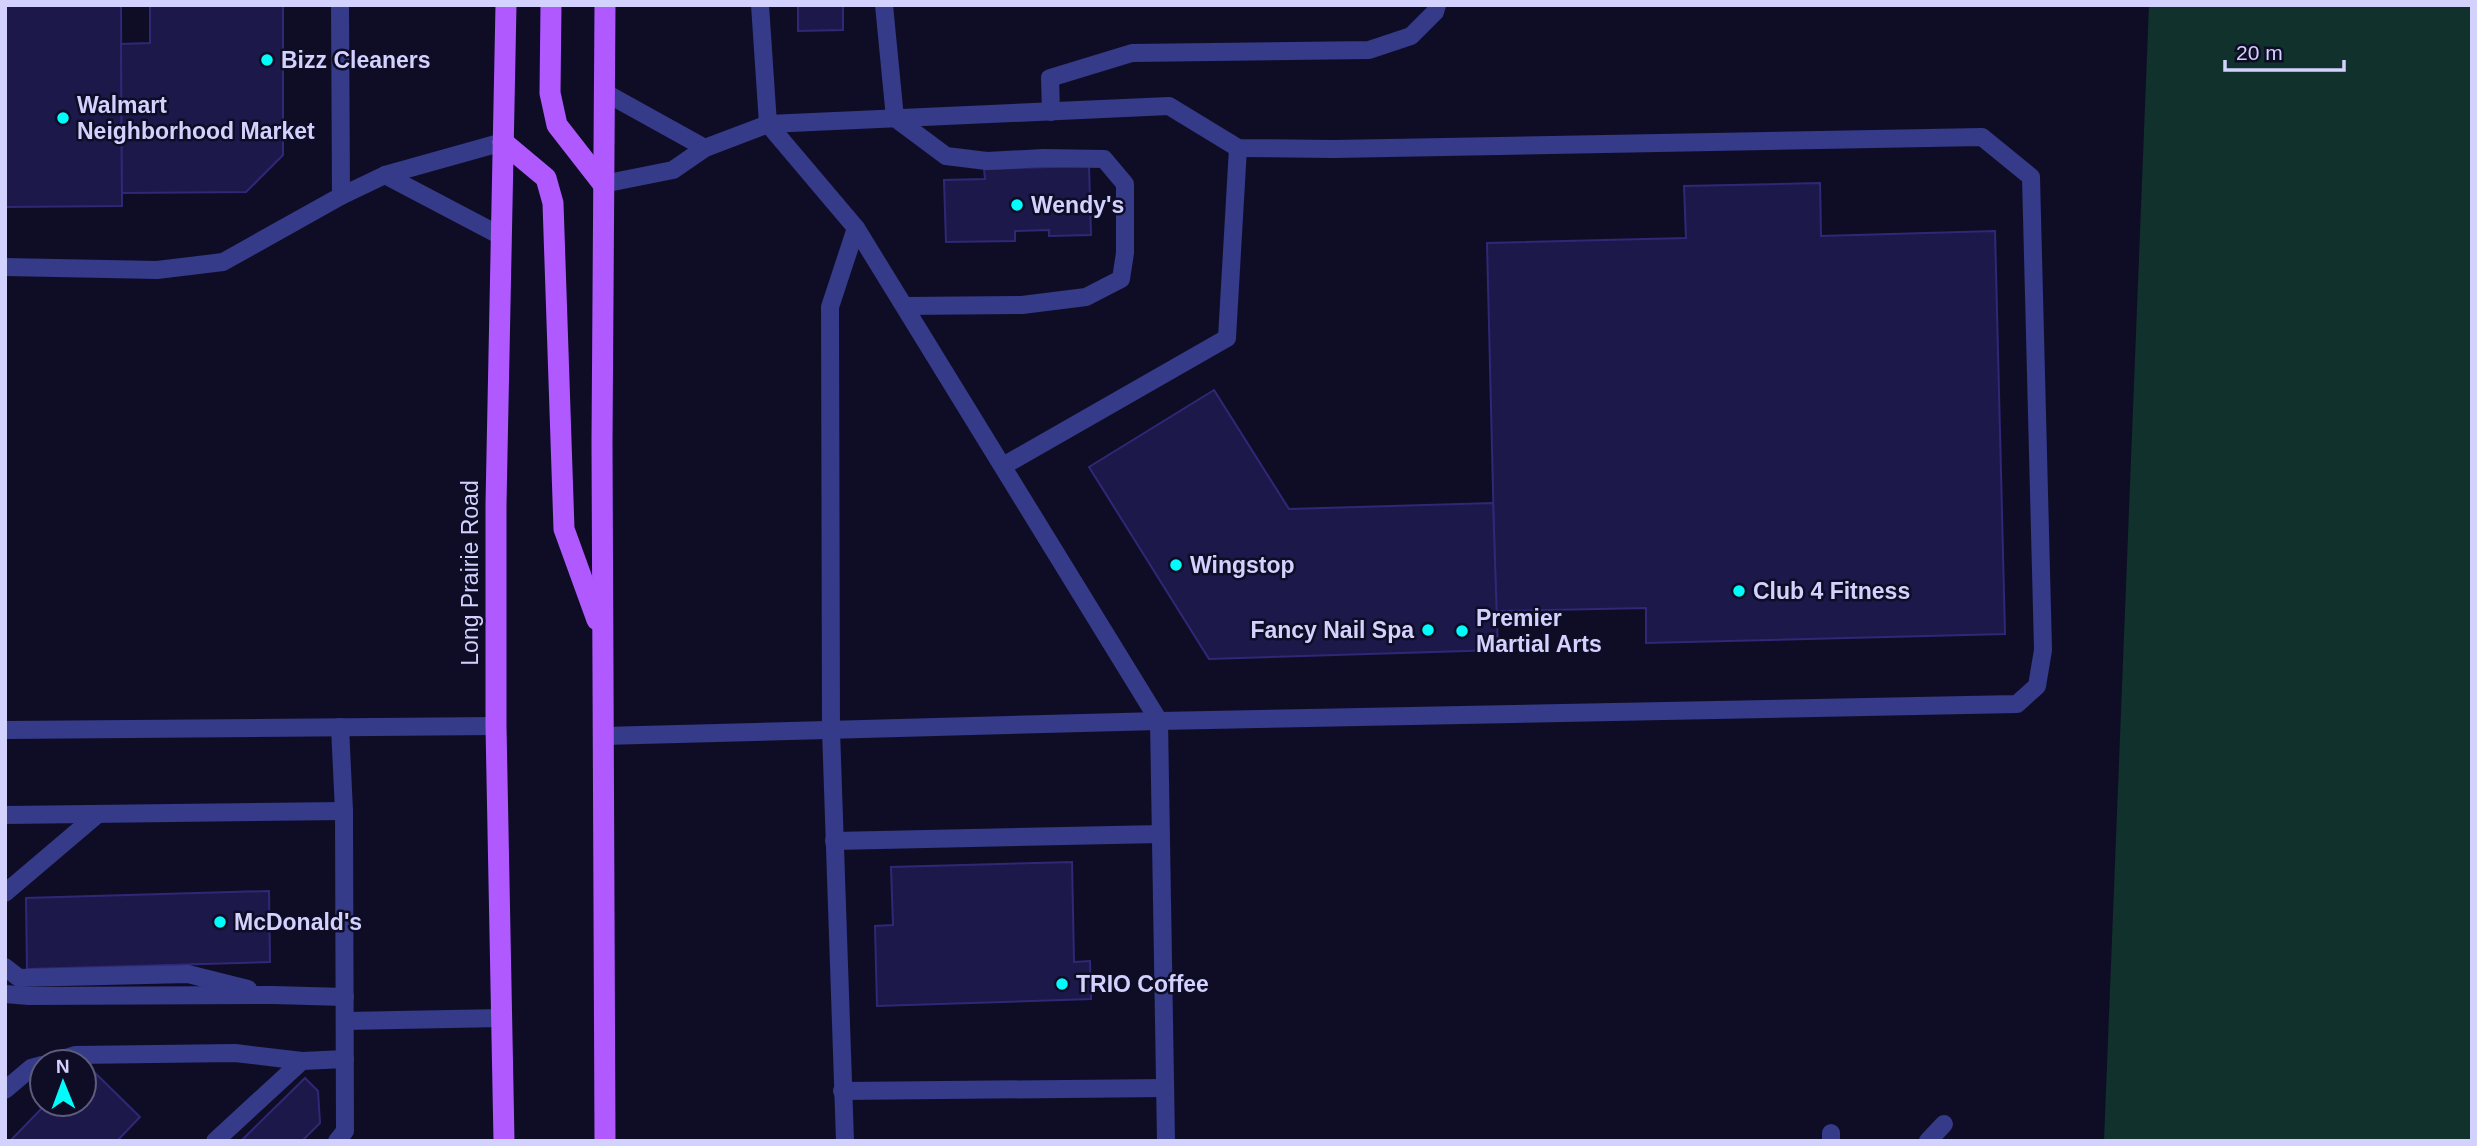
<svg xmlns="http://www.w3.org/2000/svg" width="2477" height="1146" font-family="Arial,sans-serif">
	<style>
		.grass { fill: #10312c }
		.building { fill: #1c1849; stroke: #2f2877; stroke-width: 2 }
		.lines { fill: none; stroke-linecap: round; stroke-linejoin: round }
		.lane { stroke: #353a89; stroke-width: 18 }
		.primary { stroke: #af59ff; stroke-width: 21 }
		.poi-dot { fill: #00fdfc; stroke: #0f0d26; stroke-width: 2.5 }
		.labels { text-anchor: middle; stroke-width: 5; stroke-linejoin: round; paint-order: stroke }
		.poi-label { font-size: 23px; font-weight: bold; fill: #d3d2ff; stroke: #0f0d26; text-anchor: start }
		.street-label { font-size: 23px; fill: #d3d2ff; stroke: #0f0d26 }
	</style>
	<rect width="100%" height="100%" fill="#0f0d26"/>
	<polygon class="grass" points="2149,5 2472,5 2472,1141 2104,1141"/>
	<g class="building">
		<polygon points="5,5 121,5 122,206 5,207"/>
		<polygon points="150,5 283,5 283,155 246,192 122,193 121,44 150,43"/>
		<polygon points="798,5 843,5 843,30 798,31"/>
		<polygon points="1089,166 1091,235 1049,236 1049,230 1015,231 1015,241 946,242 944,180 985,179 984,169"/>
		<polygon points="1820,183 1821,236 1995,231 2005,634 1646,643 1646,608 1496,611 1487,243 1686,238 1684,186"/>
		<polygon points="1214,390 1289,509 1493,503 1498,650 1209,659 1089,467"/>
		<polygon points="1072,862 1074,962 1090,961 1091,999 877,1006 875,926 893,925 891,867"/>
		<polygon points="269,891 270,962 27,969 26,898"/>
		<polygon points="86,1064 140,1117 117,1141 10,1141 46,1104 84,1104"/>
		<polygon points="305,1078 318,1091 320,1123 302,1141 241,1141"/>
	</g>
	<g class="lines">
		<g class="lane">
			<polyline points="340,5 341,196"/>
			<polyline points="760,5 768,124 856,228 1159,721 1166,1141"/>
			<polyline points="884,5 895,118 946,156 987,161 1044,158 1104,159 1125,184 1125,253 1121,279 1086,297 1022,305 905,306"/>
			<polyline points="604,92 705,148"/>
			<polyline points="1051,112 1050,78 1132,53 1369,50 1411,36 1435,12 1437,5"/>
			<polyline points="385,175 501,236"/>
			<polyline points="603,184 673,170 705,148 768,124 1169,106 1238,148 1334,149 1982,137 2031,177 2043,650 2037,686 2017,704 1159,721 603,736"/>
			<polyline points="5,267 157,270 223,262 341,196 385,175 503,142"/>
			<polyline points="1003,466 1227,338 1238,148"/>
			<polyline points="5,730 496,726"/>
			<polyline points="5,815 344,811"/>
			<polyline points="834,841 1161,834"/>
			<polyline points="5,893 98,814"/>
			<polyline points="5,967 19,978 188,974 248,989"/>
			<polyline points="5,994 29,996 273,995 345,997"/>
			<polyline points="345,1021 502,1018"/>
			<polyline points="52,1062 75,1055 235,1053 302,1061"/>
			<polyline points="5,1090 31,1068 42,1065"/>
			<polyline points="842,1091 1164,1088"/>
			<polyline points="1831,1133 1831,1141"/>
			<polyline points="215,1141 302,1061 345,1059"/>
			<polyline points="337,1141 345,1131 344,811 340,727"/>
			<polyline points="845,1141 831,730 830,307 856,228"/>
			<polyline points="1928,1141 1944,1124"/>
		</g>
		<g class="primary">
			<polyline points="551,5 550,93 557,125 603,184"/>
			<polyline points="605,5 602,442 605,1141"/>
			<polyline points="503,142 546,178 553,203 564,529 597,620"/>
			<polyline points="504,1141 496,726 496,504 506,5"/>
		</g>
	</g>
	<g class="poi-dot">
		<circle cx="267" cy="60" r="7"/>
		<circle cx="63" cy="118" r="7"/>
		<circle cx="1017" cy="205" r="7"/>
		<circle cx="1176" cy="565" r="7"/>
		<circle cx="1739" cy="591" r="7"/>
		<circle cx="1428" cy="630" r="7"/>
		<circle cx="1462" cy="631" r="7"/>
		<circle cx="220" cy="922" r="7"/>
		<circle cx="1062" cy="984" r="7"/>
	</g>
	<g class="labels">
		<g class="poi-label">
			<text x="281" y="68">Bizz Cleaners</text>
			<text x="77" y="113">Walmart<tspan x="77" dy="26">Neighborhood Market</tspan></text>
			<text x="1031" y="213">Wendy's</text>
			<text x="1190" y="573">Wingstop</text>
			<text x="1753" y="599">Club 4 Fitness</text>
			<text x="1476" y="626">Premier<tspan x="1476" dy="26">Martial Arts</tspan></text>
			<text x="1414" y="638" text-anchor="end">Fancy Nail Spa</text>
			<text x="234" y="930">McDonald's</text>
			<text x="1076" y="992">TRIO Coffee</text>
		</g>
		<g class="street-label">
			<text transform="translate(470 573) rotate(-90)" y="8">Long Prairie Road</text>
		</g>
	</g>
	<rect width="2477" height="1146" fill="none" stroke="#d3d2ff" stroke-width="14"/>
	<g transform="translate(63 1083) rotate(359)"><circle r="33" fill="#0f0d26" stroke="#5d5c7d" stroke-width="2"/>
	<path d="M0-5L12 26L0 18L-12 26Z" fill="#00fdfc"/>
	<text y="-10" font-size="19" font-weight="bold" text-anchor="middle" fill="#d3d2ff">N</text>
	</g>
	<path d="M2225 60v10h119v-10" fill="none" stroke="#d3d2ff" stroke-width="3.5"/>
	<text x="2236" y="60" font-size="21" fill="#d3d2ff" stroke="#0f0d26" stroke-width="5" paint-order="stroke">20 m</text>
</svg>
